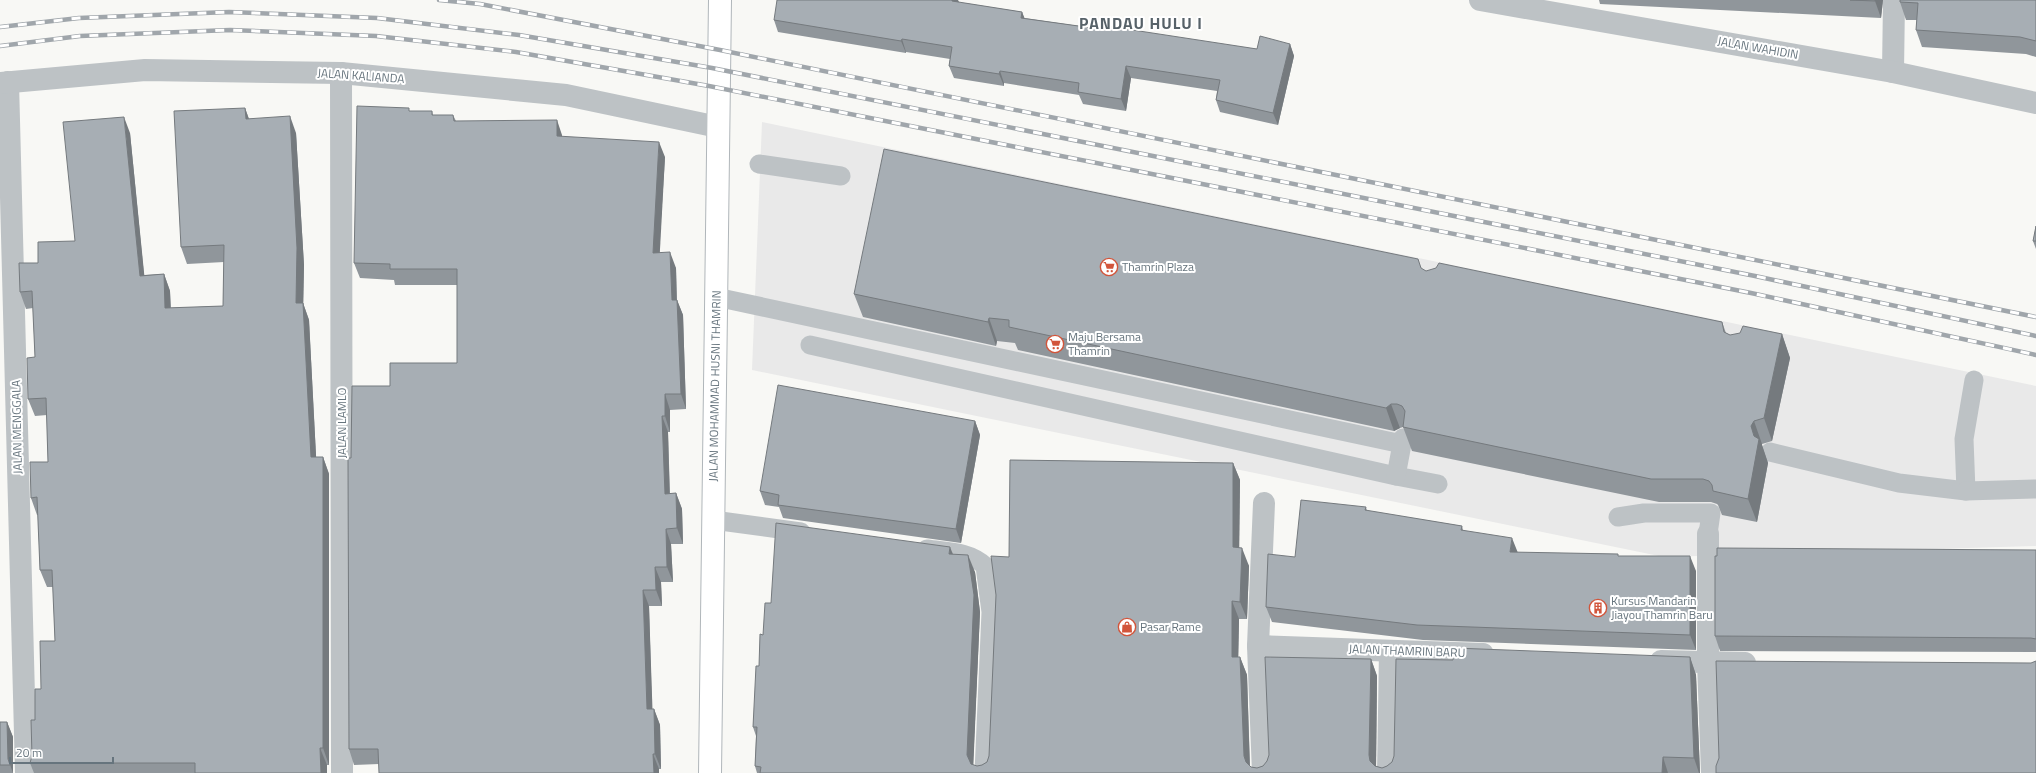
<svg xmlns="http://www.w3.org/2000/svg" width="2036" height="773" font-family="'Titillium Web',sans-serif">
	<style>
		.built { fill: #e9e9e9 }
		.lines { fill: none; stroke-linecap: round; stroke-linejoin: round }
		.secondary-casing { stroke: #b0b6ba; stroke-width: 24 }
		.service { stroke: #bdc2c5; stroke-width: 19 }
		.minor { stroke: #bdc2c5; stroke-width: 22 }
		.tertiary { stroke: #bdc2c5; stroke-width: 22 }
		.secondary { stroke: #fff; stroke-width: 22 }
		.rail-casing { stroke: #a0a6ab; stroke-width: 4.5 }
		.rail { stroke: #fff; stroke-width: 3; stroke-dasharray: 9; stroke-linecap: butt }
		.wall { fill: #90969b }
		.shaded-wall { fill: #757a7e }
		.building { fill: #a7aeb4; stroke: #757a7e }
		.labels { text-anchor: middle; stroke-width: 4; stroke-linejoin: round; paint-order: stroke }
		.street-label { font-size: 12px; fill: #66747d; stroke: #fff }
		.poi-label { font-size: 12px; fill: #66747d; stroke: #fff; text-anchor: start }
		.district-label { font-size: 16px; font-weight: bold; letter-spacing: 1px; fill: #576269; stroke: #fff }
	</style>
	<rect width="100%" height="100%" fill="#f8f8f5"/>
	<polygon class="built" points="762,122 2036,386 2036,546 1664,557 752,370"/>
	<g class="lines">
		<defs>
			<polyline id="secondary" points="710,773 720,0"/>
		</defs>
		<use href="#secondary" class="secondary-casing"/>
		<g class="service">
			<polyline points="759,164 841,176"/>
			<polyline points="716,297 1402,444 1403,438"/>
			<polyline points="810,345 1396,476 1438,484"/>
			<polyline points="1770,452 1899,483 1966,491 1964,439 1974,380"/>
			<polyline points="1396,476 1402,444"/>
			<polyline points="1966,491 2036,489"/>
			<polyline points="1618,517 1644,513 1711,513 1708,534"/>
			<polyline points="713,520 801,532"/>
			<path d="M927,549c20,3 42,2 58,17l6,46 -7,161"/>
		</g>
		<g class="minor">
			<polyline points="1893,72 1894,0"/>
			<polyline points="341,73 342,773"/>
			<polyline points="8,82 26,773"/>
			<polyline points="0,83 145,70 341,73 566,95 718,127"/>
			<polyline points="1708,534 1708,663 1712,773"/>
			<polyline points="1258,646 1483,654"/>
			<polyline points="1661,661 1745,663"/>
			<polyline points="1263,773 1258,646 1264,503"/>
			<polyline points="1388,773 1390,651"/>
		</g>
		<polyline class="tertiary" points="1480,0 1893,72 2036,103"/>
		<use href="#secondary" class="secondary"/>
		<defs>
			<g id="rail">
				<polyline points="439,0 480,4 720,50 2036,317"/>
				<polyline points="0,27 79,18 229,12 377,18 519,35 712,68 1755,276 2036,336"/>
				<polyline points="0,46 80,36 230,30 376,36 516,52 709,86 1751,293 2036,355"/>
			</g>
		</defs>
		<use href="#rail" class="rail-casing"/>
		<use href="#rail" class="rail"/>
	</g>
	<g class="wall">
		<polygon points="1599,0 1883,0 1881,18 1600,4"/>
		<polygon points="2036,0 2036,57 2026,54 1922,47 1916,30 1917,20 1906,20 1900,2"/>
		<polygon points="959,2 958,2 1022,12 1024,18 1100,29 1257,49 1290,44 1294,56 1278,125 1220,112 1216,100 1217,91 1131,78 1126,111 1083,104 1079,95 1004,83 1004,86 954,78 949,66 950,59 906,52 906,53 778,32 774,20"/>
		<polygon points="245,108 249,119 296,133 304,265 303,303 309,320 316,457 323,457 329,474 329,765 327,765 327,773 34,773 30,763 32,756 35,720 41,689 55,641 53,587 47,587 40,570 38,515 37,515 31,498 48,462 47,415 35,416 28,399 35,357 33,308 26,309 20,292 38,263 75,241 130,133 144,275 164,274 170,291 171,308 223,306 224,262 187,264 181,247"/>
		<polygon points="410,111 432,111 433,115 453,115 456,121 562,135 562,137 665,157 659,253 676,268 677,300 683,315 686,409 670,410 670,432 668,432 670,494 676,493 682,509 683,544 671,544 673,582 661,582 662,606 649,606 652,709 654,709 660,725 661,769 659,769 659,773 379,773 379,764 354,765 349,749 351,458 390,386 457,363 457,285 395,285 394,280 360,278 354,263"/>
		<polygon points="2036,226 2036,249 2033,241"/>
		<polygon points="1418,259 1421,269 1426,271 1722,322 1726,333 1730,335 1782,334 1790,358 1772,441 1762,444 1762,445 1768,463 1757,522 1722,515 1718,505 1717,504 1711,502 1659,502 1412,451 1403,427 1400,428 1394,431 1018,350 1015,343 997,341 996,346 863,317 854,294"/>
		<polygon points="975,421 980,435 961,543 783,518 779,507 765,505 760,491"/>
		<polygon points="1233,463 1240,480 1239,548 1249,566 1247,619 1239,619 1238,657 1240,657 1247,675 1250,766 1251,767 1257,768 1263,766 1371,659 1377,676 1376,766 1382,768 1387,766 1392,762 1453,660 1690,657 1696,675 1700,773 757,773 755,766 756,736 753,727 759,666 763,635 771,603 953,554 975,572 980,612 973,765 977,766 982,765 987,762 989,756 1009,557"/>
		<polygon points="1366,507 1367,511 1462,526 1463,530 1517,553 1618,554 1618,556 1696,571 1696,650 1423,640 1272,622 1266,607 1295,557"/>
		<polygon points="2036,550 2036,652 1720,651 1715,636"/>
		<polygon points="0,722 7,722 13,737 13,773 0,773"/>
	</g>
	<g class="shaded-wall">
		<polygon points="952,0 958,0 959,2 957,14 952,1"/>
		<polygon points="1875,0 1883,0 1881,18 1875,1"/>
		<polygon points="1022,12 1027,24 1021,18"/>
		<polygon points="902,39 906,52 906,53 901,41"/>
		<polygon points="1290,44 1294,56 1278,125 1273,113"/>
		<polygon points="1126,66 1131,78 1126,111 1121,99"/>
		<polygon points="1000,71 1004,83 1004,86 999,74"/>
		<polygon points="245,108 251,125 246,119"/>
		<polygon points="290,116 296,133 304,265 303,320 296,303"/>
		<polygon points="124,117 130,133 146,292 140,276"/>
		<polygon points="557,120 562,135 563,152 557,136"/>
		<polygon points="659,142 665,157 659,268 653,253"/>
		<polygon points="670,252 676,268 677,315 672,300"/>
		<polygon points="164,274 170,291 171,325 165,308"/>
		<polygon points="677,300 683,315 686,409 681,394"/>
		<polygon points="303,303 309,320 317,474 311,457"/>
		<polygon points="989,318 997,341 996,346 988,322"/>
		<polygon points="1782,334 1790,358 1772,441 1764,418"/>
		<polygon points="665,394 670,410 670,432 665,416"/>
		<polygon points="1391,404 1400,428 1394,431 1386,408"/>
		<polygon points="662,416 668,432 670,509 665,494"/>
		<polygon points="975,421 980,435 961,543 956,529"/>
		<polygon points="1754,421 1762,444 1762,445 1768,463 1757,522 1748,499 1754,436 1751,426"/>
		<polygon points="323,457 329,474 329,765 323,748"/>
		<polygon points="1233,463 1240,480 1239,565 1233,547"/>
		<polygon points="676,493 682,509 683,544 677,528"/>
		<polygon points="666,529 671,544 673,582 667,567"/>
		<polygon points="1512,538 1518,553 1510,552"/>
		<polygon points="950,547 957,564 949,554"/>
		<polygon points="1242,548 1249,566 1247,619 1240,602"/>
		<polygon points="968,555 975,572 980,612 973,773 967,755"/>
		<polygon points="1690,556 1696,571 1696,650 1690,635"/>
		<polygon points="655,567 661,582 662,606 656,590"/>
		<polygon points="643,590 649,606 653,725 647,709"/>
		<polygon points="1232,601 1239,619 1238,675 1232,657"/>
		<polygon points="1240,657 1247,675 1250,773 1244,756"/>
		<polygon points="1690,657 1696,675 1700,773 1699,773 1694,758"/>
		<polygon points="1371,659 1377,676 1376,773 1370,761 1369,755"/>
		<polygon points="654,709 660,725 661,769 655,754"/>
		<polygon points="7,722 13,737 13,773 8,759"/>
		<polygon points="320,748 327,765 327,773 321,773"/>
		<polygon points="653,754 659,769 659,773 654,773"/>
		<polygon points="1663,757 1668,773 1662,773"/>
	</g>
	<g class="building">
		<polygon points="777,0 952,0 952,1 1022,12 1021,18 1100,29 1100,25 1257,49 1260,36 1290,44 1273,113 1216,100 1220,80 1126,66 1121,99 1078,92 1079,83 1000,71 999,74 949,66 952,47 902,39 901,41 774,20"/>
		<polygon points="1850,0 1875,0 1875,1"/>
		<polygon points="1900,0 2036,0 2036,41 2020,37 1916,30 1918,3 1900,2"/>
		<polygon points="357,106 409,108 409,111 432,111 432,115 453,115 454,121 557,120 557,136 659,142 653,253 670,252 672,300 677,300 681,394 665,394 665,416 662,416 665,494 676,493 677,528 666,529 667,567 655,567 656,590 643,590 647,709 654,709 655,754 653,754 654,773 379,773 378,749 349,749 348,458 351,458 352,386 390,386 390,363 457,363 457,269 390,269 390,264 354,263"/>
		<polygon points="245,108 246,119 290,116 297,248 296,303 303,303 311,457 323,457 323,748 320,748 321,773 195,773 195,763 30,763 32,756 31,720 35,720 35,689 41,689 40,641 55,641 52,570 40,570 37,497 31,498 30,462 48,462 46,398 28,399 27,358 35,357 32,291 20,292 19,263 38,263 38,242 75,241 63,122 124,117 140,276 164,274 165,308 223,306 224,245 181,247 174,111"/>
		<polygon points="884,149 1418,259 1421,268 1426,271 1436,268 1439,263 1722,322 1724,332 1730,335 1740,333 1743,326 1782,334 1764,418 1754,421 1751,426 1754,436 1759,439 1748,499 1713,491 1712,485 1709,481 1703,479 1651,479 1403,427 1405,411 1402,406 1397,404 1391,404 1386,408 1009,327 1009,320 989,318 988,322 854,294"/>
		<polygon points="2036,226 2036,241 2033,241"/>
		<polygon points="778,385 975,421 956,529 778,505 779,495 760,491"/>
		<polygon points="1010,460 1233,463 1233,547 1242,548 1240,602 1232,601 1232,657 1240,657 1244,756 1246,762 1251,767 1257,768 1263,766 1267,761 1269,755 1265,657 1371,659 1369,755 1370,761 1375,766 1382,768 1387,766 1392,762 1394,756 1396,659 1453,660 1454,648 1690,657 1694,758 1663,757 1662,773 760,773 761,767 755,766 757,727 753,727 756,666 759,666 760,634 763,635 765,603 771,603 776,523 950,547 949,554 968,555 974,595 967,755 971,764 977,766 982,765 987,762 989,756 996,595 991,556 1009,557"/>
		<polygon points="1301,500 1366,507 1365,510 1462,526 1461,530 1512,538 1510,552 1618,554 1618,556 1690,556 1690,635 1417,625 1266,607 1268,554 1295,557"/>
		<polygon points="1717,548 2036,550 2036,639 2031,638 1715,636 1715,556 1717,556"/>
		<polygon points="1716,661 2031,663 2036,661 2036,773 1716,773 1716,766 1719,758"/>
		<polygon points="0,722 7,722 8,759 10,765 0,765"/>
	</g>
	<defs>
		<symbol id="supermarket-ring" viewBox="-11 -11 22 22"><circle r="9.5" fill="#fff" stroke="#d2553b" stroke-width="1.5"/><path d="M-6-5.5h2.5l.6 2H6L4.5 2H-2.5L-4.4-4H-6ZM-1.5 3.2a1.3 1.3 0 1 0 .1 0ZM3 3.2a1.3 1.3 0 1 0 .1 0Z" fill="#d2553b"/></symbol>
		<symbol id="building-ring" viewBox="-11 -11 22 22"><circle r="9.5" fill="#fff" stroke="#d2553b" stroke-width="1.5"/><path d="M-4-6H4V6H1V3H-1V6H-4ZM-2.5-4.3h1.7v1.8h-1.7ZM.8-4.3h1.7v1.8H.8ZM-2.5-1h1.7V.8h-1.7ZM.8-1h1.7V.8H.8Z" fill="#d2553b"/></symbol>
		<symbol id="shop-ring" viewBox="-11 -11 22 22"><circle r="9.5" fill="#fff" stroke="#d2553b" stroke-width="1.5"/><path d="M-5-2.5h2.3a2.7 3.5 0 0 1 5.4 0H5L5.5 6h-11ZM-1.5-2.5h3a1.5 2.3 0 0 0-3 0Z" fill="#d2553b"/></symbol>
	</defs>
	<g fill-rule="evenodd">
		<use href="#supermarket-ring" x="1099" y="257" width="20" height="20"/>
		<use href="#supermarket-ring" x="1045" y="334" width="20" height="20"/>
		<use href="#building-ring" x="1588" y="598" width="20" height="20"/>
		<use href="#shop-ring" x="1117" y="617" width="20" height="20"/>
	</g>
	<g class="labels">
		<g class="street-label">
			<text transform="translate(1758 48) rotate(10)" y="4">JALAN WAHIDIN</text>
			<text transform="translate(361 76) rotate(4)" y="4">JALAN KALIANDA</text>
			<text transform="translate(715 386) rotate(-89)" y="4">JALAN MOHAMMAD HUSNI THAMRIN</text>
			<text transform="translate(342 423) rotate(-90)" y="4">JALAN LAMLO</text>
			<text transform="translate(17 427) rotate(-91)" y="4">JALAN MENGGALA</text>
			<text transform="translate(1407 651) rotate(2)" y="4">JALAN THAMRIN BARU</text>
		</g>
		<g class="poi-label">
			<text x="1122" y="271">Thamrin Plaza</text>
			<text x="1068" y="341">Maju Bersama<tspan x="1068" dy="14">Thamrin</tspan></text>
			<text x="1611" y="605">Kursus Mandarin<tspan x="1611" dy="14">Jiayou Thamrin Baru</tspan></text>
			<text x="1140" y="631">Pasar Rame</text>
		</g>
		<g class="district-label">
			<text x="1141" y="29">PANDAU HULU I</text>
		</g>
	</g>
	<path d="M10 757v6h103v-6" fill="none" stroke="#66747d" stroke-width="2"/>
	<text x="16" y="757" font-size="12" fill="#66747d" stroke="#ffffff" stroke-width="3" paint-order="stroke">20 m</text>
</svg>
